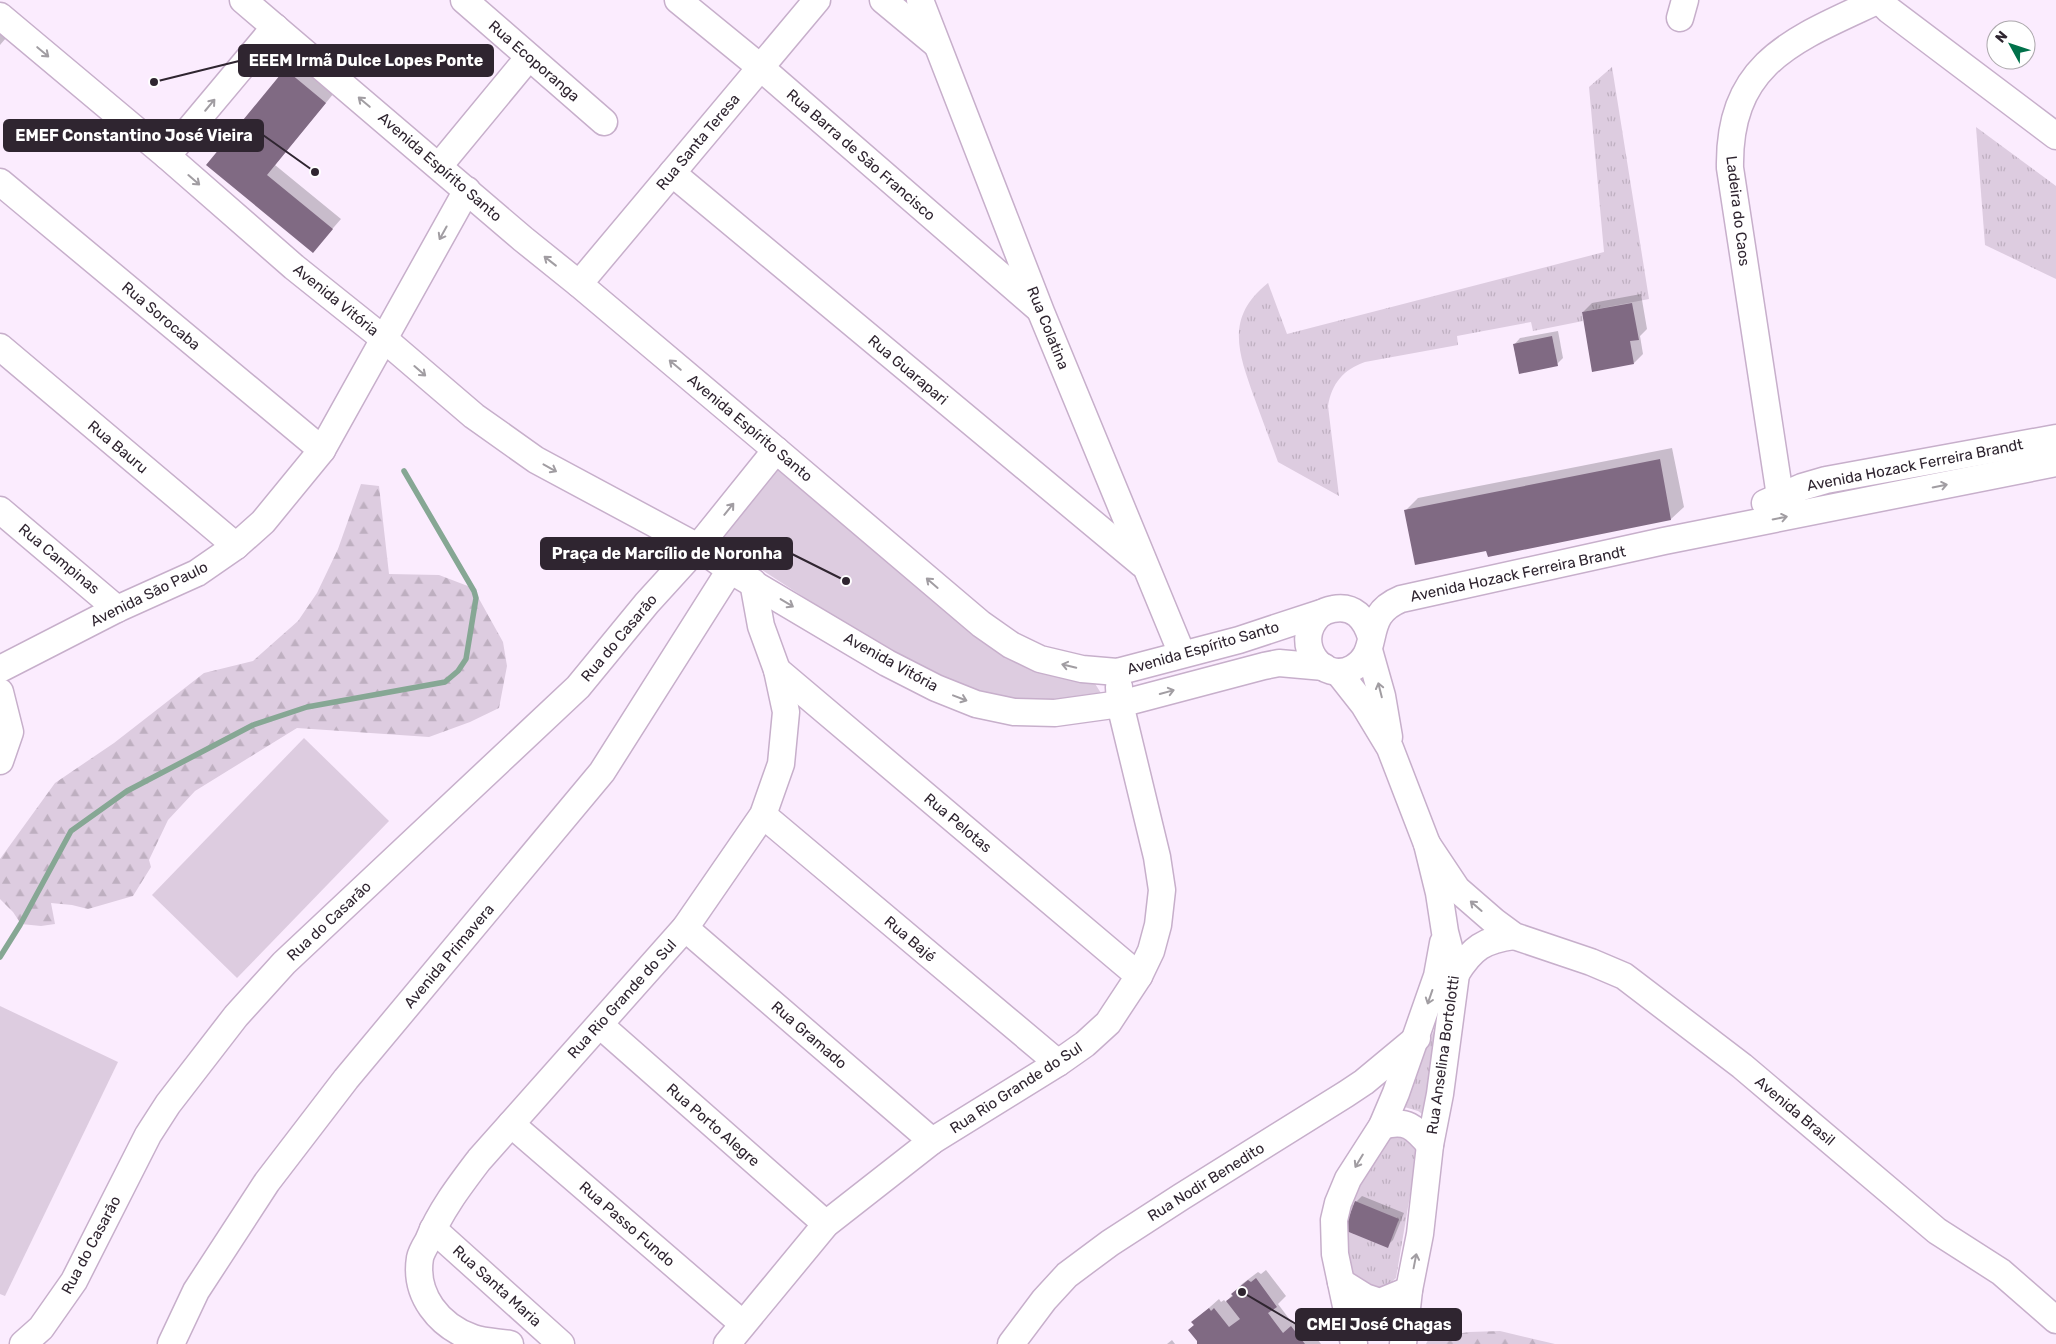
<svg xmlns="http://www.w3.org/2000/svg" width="2056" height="1344" font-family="Rubik,sans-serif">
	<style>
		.grass { fill: url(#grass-tufts) }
		.forest { fill: url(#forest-firs) }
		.park { fill: #ddcce0 }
		.shadow { fill: #0003 }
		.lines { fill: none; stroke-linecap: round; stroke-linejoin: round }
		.stream { stroke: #86a794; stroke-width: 5.5 }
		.building { fill: #806a83 }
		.minor-casing { stroke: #c7afcb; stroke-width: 29 }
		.minor { stroke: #fff; stroke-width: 26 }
		.oneway { stroke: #a19da2 }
		.labels { text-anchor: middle; stroke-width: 5; stroke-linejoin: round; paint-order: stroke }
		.street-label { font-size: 15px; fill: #2f2530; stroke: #fff }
		.leader { fill: none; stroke: #2f2530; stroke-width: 2 }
		.callout-dot { fill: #2f2530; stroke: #fff; stroke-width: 2 }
		.callout { fill: #2f2530; stroke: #2f2530; stroke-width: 2 }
		.callout-label { font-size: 16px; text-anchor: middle; font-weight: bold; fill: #fff }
	</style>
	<defs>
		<pattern id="grass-tufts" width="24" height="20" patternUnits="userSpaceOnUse" patternTransform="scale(1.25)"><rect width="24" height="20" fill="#ddcce0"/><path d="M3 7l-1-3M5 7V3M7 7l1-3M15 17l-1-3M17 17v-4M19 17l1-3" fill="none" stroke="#beafc0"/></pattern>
		<pattern id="forest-firs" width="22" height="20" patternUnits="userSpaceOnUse" patternTransform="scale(1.25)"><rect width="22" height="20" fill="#ddcce0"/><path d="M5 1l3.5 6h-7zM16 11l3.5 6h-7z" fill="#beafc0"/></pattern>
	</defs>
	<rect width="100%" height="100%" fill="#fbecfe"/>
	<g class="grass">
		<path d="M1612,67l37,232 -67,13 1,9 -50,10 -2,-9 -74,14 1,9 -93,17c-22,8 -33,21 -37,44l11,90 -61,-34c-8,-22 -16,-43 -24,-65 -16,-45 -29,-80 14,-114l19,51 317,-82 -15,-165z"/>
		<polygon points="1976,127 2056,186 2056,279 1985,245"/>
		<polygon points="1438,1021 1425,1116 1418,1111 1401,1106"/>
		<polygon points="1384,1133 1419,1142 1396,1278 1384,1289 1361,1291 1339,1258 1344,1215"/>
	</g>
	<g class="forest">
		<polygon points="361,484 379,486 389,574 439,575 473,588 503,642 507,666 499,708 470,722 429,737 297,728 195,791 168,820 149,860 151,867 133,896 88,909 72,905 51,903 55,924 41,926 21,924 13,912 0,899 0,859 55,783 114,743 204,673 253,661 298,621 317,593 338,549"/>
		<polygon points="1500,1331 1555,1344 1426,1344 1429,1338 1469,1332"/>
	</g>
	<g class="park">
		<polygon points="778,459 956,619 1092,679 1106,701 1057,706 977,695 893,655 719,542"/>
		<polygon points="304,738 389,821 237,978 152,895"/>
		<polygon points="0,1006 118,1062 5,1296 0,1294"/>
	</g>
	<g class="shadow">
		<polygon points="0,33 6,38 0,45"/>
		<polygon points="295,61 334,93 275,165 341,219 313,251 208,165"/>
		<polygon points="1641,294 1647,329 1640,336 1643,354 1634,363 1583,312 1592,303"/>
		<polygon points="1558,331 1563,358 1557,364 1514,345 1520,338"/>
		<polygon points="1672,448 1684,507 1671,519 1489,556 1487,549 1405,511 1418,498"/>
		<polygon points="1362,1196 1404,1213 1393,1240 1387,1246 1356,1202"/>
		<polygon points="1266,1270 1286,1296 1278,1304 1293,1324 1301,1317 1321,1344 1199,1344 1193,1322 1219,1299 1221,1302 1224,1300 1226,1302 1242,1284 1258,1272 1261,1274"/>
		<polygon points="1172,1340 1175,1344 1167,1344"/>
	</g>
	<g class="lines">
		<polyline class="stream" points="0,957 20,925 71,831 127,791 253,725 307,707 445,682 458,671 466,659 476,598 474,591 404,471"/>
	</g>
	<g class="building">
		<polygon points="285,69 326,103 267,175 333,229 313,253 206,165"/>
		<polygon points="1632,303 1639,340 1630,341 1634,364 1592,372 1582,312"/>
		<polygon points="1552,336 1558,366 1519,374 1513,344"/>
		<polygon points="1660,459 1671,520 1488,557 1486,551 1415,565 1404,510"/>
		<polygon points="1355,1201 1399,1219 1388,1248 1344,1230"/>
		<polygon points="1256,1278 1277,1307 1268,1313 1283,1333 1291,1326 1305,1344 1197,1344 1197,1341 1188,1330 1194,1325 1191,1322 1209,1308 1211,1311 1214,1308 1229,1327 1240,1319 1226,1301 1233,1296 1231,1294 1248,1280 1251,1282"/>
	</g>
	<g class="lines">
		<defs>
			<g id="minor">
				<polyline points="243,0 523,239 579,284 776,450 981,624 1011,645 1040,659 1082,669 1117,672 1239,640 1321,613"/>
				<polyline points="464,0 604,122"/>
				<polyline points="678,0 760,67 1039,309"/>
				<polyline points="883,0 936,44"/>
				<polyline points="920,0 1041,312 1182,654"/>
				<polyline points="1879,0 1889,10 2056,136"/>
				<polyline points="0,16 167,156 294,267 384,339 474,416 536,460 698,547 730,570 887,663 936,688 976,704 1014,712 1055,713 1120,704 1264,666 1279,663 1324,667"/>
				<polyline points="1680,18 1685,0"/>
				<polyline points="167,156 275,27"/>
				<polyline points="439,166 529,57"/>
				<polyline points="672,173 1142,564"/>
				<polyline points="0,182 322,450"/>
				<polyline points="579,284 817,0"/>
				<polyline points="0,347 236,546"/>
				<path d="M1780,496l-50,-328c-2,-107 66,-129 149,-168"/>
				<polyline points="1765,503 1802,487 1826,480 2056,438"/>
				<polyline points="0,510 117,609"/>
				<path d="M1371,637c-6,-19 -17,-32 -38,-28 -6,1 -10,3 -14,6 -28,28 4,70 34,53 30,-17 6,-52 48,-69l263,-58 392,-78"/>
				<polyline points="1369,650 1382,696 1389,737"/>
				<polyline points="0,669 117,609 197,573 236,546 263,522 322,450 467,190"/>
				<polyline points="777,670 1139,976"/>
				<polyline points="1338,672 1364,705 1390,748 1427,844 1439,893 1445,932 1456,974 1440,1094 1430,1145 1420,1234 1409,1290 1403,1344"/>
				<polyline points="0,692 10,732 0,761"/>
				<polyline points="763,815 1058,1063"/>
				<polyline points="1427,844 1457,889 1495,922 1514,936 1591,962 1624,976 1742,1066 1937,1231 2001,1272 2056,1320"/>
				<polyline points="685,928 932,1141"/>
				<path d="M1456,974c16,-26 28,-34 58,-38"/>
				<polyline points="600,1025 826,1224"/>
				<polyline points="511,1124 743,1324"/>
				<path d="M1382,1126c25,-7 32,1 48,19"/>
				<polyline points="433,1229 561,1344"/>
				<polyline points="1341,1282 1365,1297 1380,1302 1409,1290"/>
				<polyline points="23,1344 41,1328 74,1281 148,1135 168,1104 236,1016 284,963 578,687 647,603 698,547 776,450"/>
				<polyline points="171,1344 196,1291 267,1182 346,1079 602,772 730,570"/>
				<path d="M510,1344c-12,-2 -26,-2 -37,-6 -34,-12 -59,-43 -53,-80 1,-5 5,-12 8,-17 12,-30 32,-56 51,-81l206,-232 78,-113 18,-51 5,-52 -9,-42 -16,-44 -8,-44"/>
				<polyline points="727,1344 826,1224 932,1141 1058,1063 1085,1044 1108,1023 1139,976 1151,951 1158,925 1162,890 1157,857 1120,704 1119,687"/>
				<polyline points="1011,1344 1044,1300 1067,1275 1110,1243 1181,1197 1346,1094 1364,1082 1417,1038"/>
				<polyline points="1354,1344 1335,1254 1334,1220 1338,1203 1348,1179 1382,1126 1396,1093 1437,976 1443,943"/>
			</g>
		</defs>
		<use href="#minor" class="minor-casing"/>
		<use href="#minor" class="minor"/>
	</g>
	<defs><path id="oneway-shaft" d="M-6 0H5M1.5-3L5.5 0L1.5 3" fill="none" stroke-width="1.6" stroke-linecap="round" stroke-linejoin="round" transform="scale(1.25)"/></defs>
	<g class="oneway">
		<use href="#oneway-shaft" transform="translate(43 52) rotate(40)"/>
		<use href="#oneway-shaft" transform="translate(364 102) rotate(-140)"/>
		<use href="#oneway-shaft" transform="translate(210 105) rotate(-50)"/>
		<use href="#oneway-shaft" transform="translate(194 180) rotate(41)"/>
		<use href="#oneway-shaft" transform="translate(443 233) rotate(119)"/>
		<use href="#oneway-shaft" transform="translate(550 261) rotate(-142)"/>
		<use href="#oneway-shaft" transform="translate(675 365) rotate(-140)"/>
		<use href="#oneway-shaft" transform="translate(420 371) rotate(41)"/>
		<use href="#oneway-shaft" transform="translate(550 468) rotate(29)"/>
		<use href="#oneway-shaft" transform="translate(1940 486) rotate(-11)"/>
		<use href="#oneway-shaft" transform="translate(729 509) rotate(-51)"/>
		<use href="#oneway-shaft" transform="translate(1780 518) rotate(-11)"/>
		<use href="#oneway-shaft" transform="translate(932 583) rotate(-139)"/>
		<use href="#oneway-shaft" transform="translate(787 603) rotate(31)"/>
		<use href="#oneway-shaft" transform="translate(1069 666) rotate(-166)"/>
		<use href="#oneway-shaft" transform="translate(1380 690) rotate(-104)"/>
		<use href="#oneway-shaft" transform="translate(1167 692) rotate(-15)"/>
		<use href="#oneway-shaft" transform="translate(960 698) rotate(21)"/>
		<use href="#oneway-shaft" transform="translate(1476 906) rotate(-139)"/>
		<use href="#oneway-shaft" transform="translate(1430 997) rotate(109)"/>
		<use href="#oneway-shaft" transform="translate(1359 1161) rotate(121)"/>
		<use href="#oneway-shaft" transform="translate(1415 1261) rotate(-79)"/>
	</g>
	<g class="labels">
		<g class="street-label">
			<text transform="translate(534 61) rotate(41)" y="5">Rua Ecoporanga</text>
			<text transform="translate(698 142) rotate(-50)" y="5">Rua Santa Teresa</text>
			<text transform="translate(861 155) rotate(41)" y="5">Rua Barra de São Francisco</text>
			<text transform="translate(440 167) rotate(41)" y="5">Avenida Espírito Santo</text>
			<text transform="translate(1738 211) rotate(83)" y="5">Ladeira do Caos</text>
			<text transform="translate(336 300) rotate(39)" y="5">Avenida Vitória</text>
			<text transform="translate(161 316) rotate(40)" y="5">Rua Sorocaba</text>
			<text transform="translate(1048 328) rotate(68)" y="5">Rua Colatina</text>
			<text transform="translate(908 370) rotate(40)" y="5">Rua Guarapari</text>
			<text transform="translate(750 428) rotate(40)" y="5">Avenida Espírito Santo</text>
			<text transform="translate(118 447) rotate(40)" y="5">Rua Bauru</text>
			<text transform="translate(1915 465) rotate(-11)" y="5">Avenida Hozack Ferreira Brandt</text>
			<text transform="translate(59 559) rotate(40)" y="5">Rua Campinas</text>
			<text transform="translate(1518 574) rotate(-12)" y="5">Avenida Hozack Ferreira Brandt</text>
			<text transform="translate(149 594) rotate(-26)" y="5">Avenida São Paulo</text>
			<text transform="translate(619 638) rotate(-50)" y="5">Rua do Casarão</text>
			<text transform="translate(1203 648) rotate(-16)" y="5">Avenida Espírito Santo</text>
			<text transform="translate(891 662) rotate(29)" y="5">Avenida Vitória</text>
			<text transform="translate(958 823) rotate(40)" y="5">Rua Pelotas</text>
			<text transform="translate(329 921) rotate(-43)" y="5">Rua do Casarão</text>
			<text transform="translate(910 939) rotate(40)" y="5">Rua Bajé</text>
			<text transform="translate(449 956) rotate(-50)" y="5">Avenida Primavera</text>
			<text transform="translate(622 999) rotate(-48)" y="5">Rua Rio Grande do Sul</text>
			<text transform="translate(809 1035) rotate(41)" y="5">Rua Gramado</text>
			<text transform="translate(1443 1055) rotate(-82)" y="5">Rua Anselina Bortolotti</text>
			<text transform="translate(1016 1088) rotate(-33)" y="5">Rua Rio Grande do Sul</text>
			<text transform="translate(1795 1111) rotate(40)" y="5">Avenida Brasil</text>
			<text transform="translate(713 1125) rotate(41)" y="5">Rua Porto Alegre</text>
			<text transform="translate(1206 1182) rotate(-32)" y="5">Rua Nodir Benedito</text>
			<text transform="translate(627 1224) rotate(41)" y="5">Rua Passo Fundo</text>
			<text transform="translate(91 1245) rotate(-62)" y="5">Rua do Casarão</text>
			<text transform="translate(497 1286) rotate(42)" y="5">Rua Santa Maria</text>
		</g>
	</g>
	<path class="leader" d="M154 82L239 61M315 172L263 135M846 581L792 554M1242 1292L1296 1324"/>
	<g class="callout-dot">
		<circle cx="154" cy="82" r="5"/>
		<circle cx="315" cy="172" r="5"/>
		<circle cx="846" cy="581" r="5"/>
		<circle cx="1242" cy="1292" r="5"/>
	</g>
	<g class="callout">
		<rect x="239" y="45" width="254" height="31" rx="5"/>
		<rect x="4" y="120" width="259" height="31" rx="5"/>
		<rect x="541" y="538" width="251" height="31" rx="5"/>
		<rect x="1296" y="1309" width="165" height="31" rx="5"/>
	</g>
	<g class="callout-label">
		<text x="366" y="66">EEEM Irmã Dulce Lopes Ponte</text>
		<text x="134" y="141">EMEF Constantino José Vieira</text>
		<text x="667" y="559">Praça de Marcílio de Noronha</text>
		<text x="1379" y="1330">CMEI José Chagas</text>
	</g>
	<g transform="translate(2011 45) rotate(310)"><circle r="24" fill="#ffffff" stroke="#aca8ac"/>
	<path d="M0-4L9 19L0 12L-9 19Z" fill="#01714a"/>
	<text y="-8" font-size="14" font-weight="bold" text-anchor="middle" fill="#2f2530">N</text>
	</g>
</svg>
